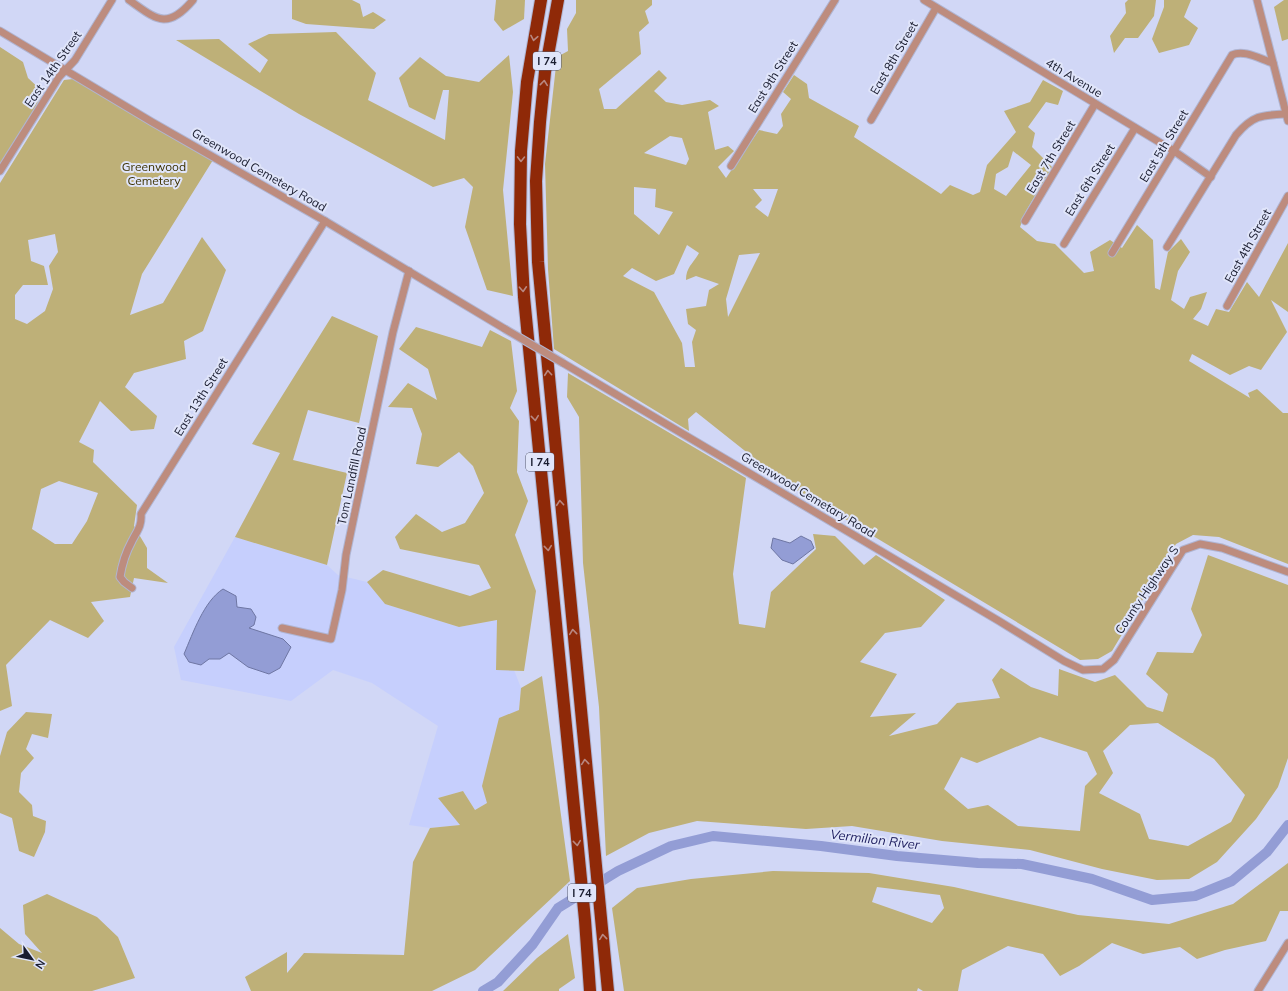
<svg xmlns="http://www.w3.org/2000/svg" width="1288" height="991" font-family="Mulish,sans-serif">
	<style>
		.built { fill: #c6cffd }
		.green { fill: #beb078; fill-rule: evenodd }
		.water { fill: #939dd5; stroke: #6e76a3 }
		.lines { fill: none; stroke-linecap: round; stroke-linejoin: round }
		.river { stroke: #939dd5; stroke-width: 10 }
		.minor-casing { stroke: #b0b5d2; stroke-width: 9 }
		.motorway-casing { stroke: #b0b5d2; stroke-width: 14 }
		.minor { stroke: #bd8c7e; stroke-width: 7 }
		.motorway { stroke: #8f2908; stroke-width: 12 }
		.minor-bridge-casing { stroke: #b0b5d2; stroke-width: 9; stroke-linecap: butt }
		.minor-bridge { stroke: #bd8c7e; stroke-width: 7 }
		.oneway { stroke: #b88781 }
		.labels { text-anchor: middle; stroke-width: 4; stroke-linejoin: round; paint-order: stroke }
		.shield { fill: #e0e5fa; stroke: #55586c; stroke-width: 1 }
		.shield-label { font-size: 11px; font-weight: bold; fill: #191c2f }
		.street-label { font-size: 12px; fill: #191c2f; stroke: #e0e5fa }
		.park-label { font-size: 12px; fill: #3d3200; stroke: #e0e5fa }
		.water-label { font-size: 13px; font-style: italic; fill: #1e1e5f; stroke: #e0e5fa }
	</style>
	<rect width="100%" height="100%" fill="#d1d7f6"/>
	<polygon class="built" points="235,537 327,565 338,575 367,582 385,604 459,627 498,620 496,670 514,670 521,688 519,710 487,803 475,810 463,791 438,798 460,825 430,828 409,825 438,726 372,683 333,670 291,701 181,680 174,647"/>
	<g class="green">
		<polygon points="292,0 352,0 360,4 363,17 373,12 386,20 374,29 306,24 292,19"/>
		<polygon points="496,0 525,0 524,19 503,31 494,20"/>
		<path d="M576,0h76v5l-7,6 4,12 -10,9 2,22 -42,35 5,20h12l43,-39 8,8 -13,13 12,11 16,3 28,-5 9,6 -11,6 7,38 13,-4 6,5 -16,16 8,11 33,-48 18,4 6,-8 -2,-12 10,-15 -8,-7 11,-17 13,9 2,14 50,28 -5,11 87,57 9,-9 23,10 7,-3 7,-27 29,-33 -12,-21 26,-9 13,-22 20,11 -5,14 -12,-3 -18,25 7,6 -3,14 20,20 -26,44 -6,16 17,14 18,3 29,29 10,-2 -4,-19 20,-12 12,8 15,-23 16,15 2,48 5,2 8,-38 13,-13 9,13 -12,19 -7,29 13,9 6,-12 17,-5 -6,17 -8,10 15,7 8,-17 13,3 18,-30 12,15 29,-54v69l-17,-12 16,32 -26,38 -12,-4 -19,9 -38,-21 -3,7 61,37 -2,-5 9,-4 26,24h5v151l-69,-27 -26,-2 -17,9 -64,107 -14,8 -18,1 -292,-175 -92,-73 -8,7 1,12 -135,-82 -6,-80 -3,-105 12,-107 11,-6 -1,-22 9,-16zM670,136l12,2 7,21 -3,6 -42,-12zM1013,151l18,14 -25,31 -12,-7 2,-15 12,-7zM634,187l22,2 -1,18 18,5 -14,23 -25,-21zM753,189h25l-10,28 -13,-10 7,-7zM687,245l12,8c-6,11 -13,14 -13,27l10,-4 23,8 -10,6 -3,16 -20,3 2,15 8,6 -4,12 3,25h-10l-3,-24 -28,-51 -31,-16 9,-8 24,13 18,-7zM760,253l-32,64 -2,-18 13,-44z"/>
		<polygon points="1128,0 1156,0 1154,16 1138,38 1125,38 1114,53 1110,36 1126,13 1125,3"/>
		<polygon points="1164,0 1191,0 1184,17 1198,28 1189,45 1159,53 1152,39 1164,7"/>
		<polygon points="1284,0 1288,0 1288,39 1282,41 1274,7"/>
		<polygon points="336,32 376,73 368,100 445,140 449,90 443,90 435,120 409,107 399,78 420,57 446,76 479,82 509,55 513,92 503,190 513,296 487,290 465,227 473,187 464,178 433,187 299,114 176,40 219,39 260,73 268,60 248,44 269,34"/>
		<polygon points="0,47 23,62 28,78 43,92 26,125 0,165"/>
		<path d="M73,79l140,81 -71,114 -12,41 33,-12 39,-66 24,33 -23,61 -19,10 2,18 -52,14 -9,14 32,29 -3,13 -23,2 -31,-30 -21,41 15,8 -1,12 44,43 -3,21 13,22v20l21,15 -34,-5 -4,19 -39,5 13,19 -16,17 -38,-18 -44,45 6,41 -12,5v-528l64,-103zM55,234l3,18 -9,14 4,23 -8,22 -18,13 -12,-5v-24l8,-10h25l-4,-19 -13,-5 -3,-21zM59,481l39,12 -11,28 -15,23h-17l-23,-15 9,-40z"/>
		<polygon points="332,316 378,336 359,423 308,410 293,460 347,473 327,565 235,537 280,453 252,444"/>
		<polygon points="416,327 482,347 490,330 511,341 517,391 510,408 519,421 517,472 528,501 515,535 536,591 524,671 496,670 497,620 459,627 385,604 367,582 383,570 470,596 491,588 479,565 400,549 395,537 416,514 442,532 465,523 484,493 473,466 459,452 438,467 416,464 422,434 412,408 388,407 408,383 437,400 428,369 399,349"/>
		<path d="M568,373l178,105 -13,96 6,50 26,4 6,-36 45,-43 -3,-15 22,2 29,29 12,-10 69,45 -24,27 -36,6 -25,29 37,12 -27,43 46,-4 -27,23 48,-12 20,-21 43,-5 -8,-18 9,-12 30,19 27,9 1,-27 36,13 20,-7 32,32 16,5 5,-18 -22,-20 11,-22 36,1 9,-18 -11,-26 17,-54 80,30v173l-10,29 -22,32 -39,43 -28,17 -32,1 -55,-11 -72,-19 -88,-9 -90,-15 -46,3 -109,-8 -48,12 -43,23 -7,-149 -16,-144 -4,-146 -12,-20zM1158,723l56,36 31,36 -14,27 -43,24 -39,-7 -9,-25 -41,-21 14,-20 -10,-22 27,-26zM1040,737l47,15 10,22 -12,12 -5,45 -62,-5 -30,-21 -20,4 -24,-20 17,-32 16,6z"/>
		<polygon points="542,676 570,881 475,970 432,991 251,991 245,977 287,952 287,973 304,953 404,955 413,862 430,828 460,825 438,798 463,791 475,810 487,803 482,786 499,718 519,710 521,688"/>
		<polygon points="26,712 52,714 48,738 32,734 26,749 34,758 21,773 19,792 32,805 33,816 46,821 45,832 34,857 19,851 12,818 0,813 0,756 7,732"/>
		<path d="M1288,863v48h-8l-14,30 -41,9 -28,9 -17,-12 -37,7 -31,-11 -33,23 -19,10 -17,-22 -35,-8 -46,24 -4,21h-35l-5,-3 -1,3h-293l-12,-83 25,-20 54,-9 82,-8 96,2 85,14 124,28 91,9 64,-20zM877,887l63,8 4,13 -12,15 -60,-21z"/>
		<polygon points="47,894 97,917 118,937 135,978 92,991 0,991 0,928 19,944 42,953 25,934 23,905"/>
		<polygon points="568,934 575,978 559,989 559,991 503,991 537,958"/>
	</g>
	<g class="water">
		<polygon points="801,536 811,541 814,548 793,564 782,560 771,548 773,538 790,543"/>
		<path d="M223,589l13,7 1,11 14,2 5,8 -2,8 -5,3 34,11 8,8 -11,21 -11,6 -21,-7 -19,-14 -9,6h-11l-8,6 -12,-3 -5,-8c9,-21 20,-53 39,-65z"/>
	</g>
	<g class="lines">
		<polyline class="river" points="483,991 498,982 533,944 558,908 618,871 671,846 713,836 821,846 897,856 978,863 1022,864 1092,879 1152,900 1195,896 1232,881 1267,852 1288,825"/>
		<defs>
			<g id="minor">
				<path d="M129,0c27,19 38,31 64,0"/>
				<polyline points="924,0 1174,151 1211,177"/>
				<polyline points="1257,0 1288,121"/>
				<polyline points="0,31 152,122 325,221 505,329"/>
				<polyline points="871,120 936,8"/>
				<polyline points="731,166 835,0"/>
				<polyline points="0,171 59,77 75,60 112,0"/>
				<polyline points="1025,221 1095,104"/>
				<polyline points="1064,244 1135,128"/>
				<path d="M1167,247l69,-112c17,-20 26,-20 50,-21"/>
				<path d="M1112,253l120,-198c12,-6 28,4 41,8"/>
				<polyline points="1227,306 1288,196"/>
				<polyline points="563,363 999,621 1064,661 1083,670 1103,669 1114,660 1183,550 1200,544 1222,548 1288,572"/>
				<path d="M132,588l-8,-6 -4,-5c2,-13 6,-25 12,-36 5,-10 10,-15 9,-27l184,-293"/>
				<polyline points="282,628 331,639 342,590 346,555 361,483 393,332 409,271"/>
				<polyline points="1258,991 1288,943"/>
			</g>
			<g id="motorway">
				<polyline points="541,0 527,82 521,151 520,224 524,297 585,920 590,991"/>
				<polyline points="558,0 545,72 540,122 536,181 538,262 608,991"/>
			</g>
		</defs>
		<use href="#minor" class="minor-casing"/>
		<use href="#motorway" class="motorway-casing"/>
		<use href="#minor" class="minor"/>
		<use href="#motorway" class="motorway"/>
		<defs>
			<polyline id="minor-bridge" points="505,329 563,363"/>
		</defs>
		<use href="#minor-bridge" class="minor-bridge-casing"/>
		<use href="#minor-bridge" class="minor-bridge"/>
	</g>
	<defs><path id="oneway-chevron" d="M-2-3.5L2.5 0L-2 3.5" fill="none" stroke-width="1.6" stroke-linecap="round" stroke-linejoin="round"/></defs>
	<g class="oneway">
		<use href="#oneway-chevron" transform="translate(534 38) rotate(100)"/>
		<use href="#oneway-chevron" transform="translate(544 83) rotate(-84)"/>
		<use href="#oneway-chevron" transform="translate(521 159) rotate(91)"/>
		<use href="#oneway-chevron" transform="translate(523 289) rotate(87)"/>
		<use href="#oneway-chevron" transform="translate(548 373) rotate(-95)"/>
		<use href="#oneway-chevron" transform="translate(535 418) rotate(84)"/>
		<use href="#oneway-chevron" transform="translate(560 503) rotate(-95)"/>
		<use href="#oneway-chevron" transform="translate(548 548) rotate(84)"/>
		<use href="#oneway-chevron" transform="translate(573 632) rotate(-96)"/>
		<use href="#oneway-chevron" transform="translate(585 762) rotate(-96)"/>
		<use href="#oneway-chevron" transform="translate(577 843) rotate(84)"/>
		<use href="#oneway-chevron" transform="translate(603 937) rotate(-96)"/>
	</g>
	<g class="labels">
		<g class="shield">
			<rect x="533" y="52" width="28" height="18" rx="3"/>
			<rect x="526" y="453" width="28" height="18" rx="3"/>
			<rect x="568" y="884" width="28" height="18" rx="3"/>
		</g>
		<g class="shield-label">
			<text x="547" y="65">I 74</text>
			<text x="540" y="466">I 74</text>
			<text x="582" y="897">I 74</text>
		</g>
		<g class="street-label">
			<text transform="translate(894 58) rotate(-60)" y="4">East 8th Street</text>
			<text transform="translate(53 69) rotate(-55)" y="4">East 14th Street</text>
			<text transform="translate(773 77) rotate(-58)" y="4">East 9th Street</text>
			<text transform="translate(1074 78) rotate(31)" y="4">4th Avenue</text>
			<text transform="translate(1164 146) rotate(-59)" y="4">East 5th Street</text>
			<text transform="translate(1051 157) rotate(-59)" y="4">East 7th Street</text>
			<text transform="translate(259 170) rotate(30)" y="4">Greenwood Cemetery Road</text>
			<text transform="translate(1090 180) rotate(-58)" y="4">East 6th Street</text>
			<text transform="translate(1248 246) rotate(-61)" y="4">East 4th Street</text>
			<text transform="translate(201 397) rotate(-58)" y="4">East 13th Street</text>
			<text transform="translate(352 476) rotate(-78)" y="4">Tom Landfill Road</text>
			<text transform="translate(808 495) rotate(31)" y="4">Greenwood Cemetary Road</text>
			<text transform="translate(1147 590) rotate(-56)" y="4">County Highway S</text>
		</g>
		<g class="park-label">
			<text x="154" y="171">Greenwood<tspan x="154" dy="14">Cemetery</tspan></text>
		</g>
		<g class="water-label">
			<text transform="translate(875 839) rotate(7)" y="5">Vermilion River</text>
		</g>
	</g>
	<g transform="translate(32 959) rotate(123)" stroke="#e0e5fa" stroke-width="3" paint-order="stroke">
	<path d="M0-3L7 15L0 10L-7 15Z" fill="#191c2f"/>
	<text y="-6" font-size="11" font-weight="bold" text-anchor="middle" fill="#191c2f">N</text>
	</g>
</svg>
